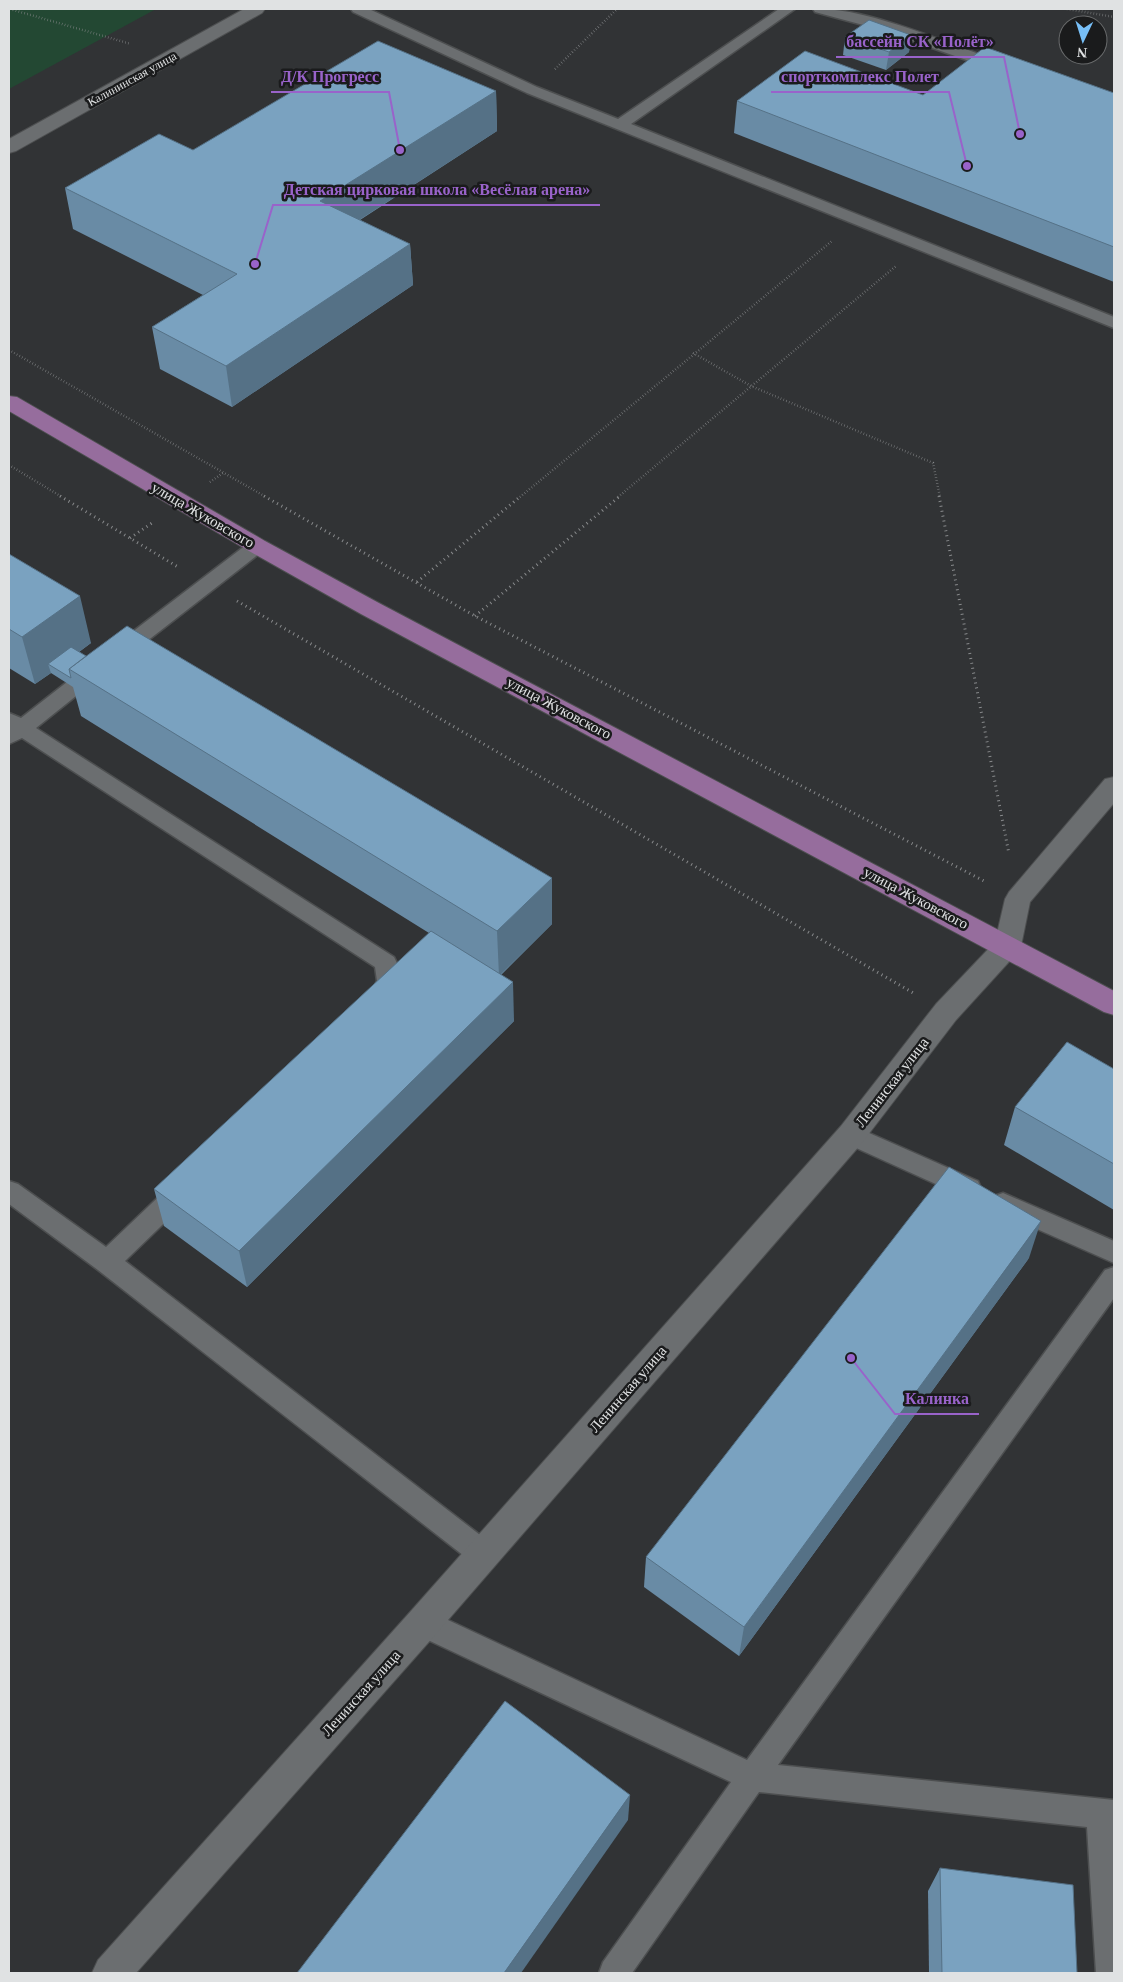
<svg xmlns="http://www.w3.org/2000/svg" width="1123" height="1982" font-family="'Times New Roman',serif">
	<style>
		.green { fill: #234833 }
		.lines { fill: none; stroke-linecap: round; stroke-linejoin: round }
		.lane-casing { stroke: #4d4f50; stroke-width: 3 }
		.secondary-casing { stroke: #4d4f50; stroke-width: 2 }
		.primary-casing { stroke: #4d4f50; stroke-width: 2 }
		.path-far1 { stroke: #888a8c; stroke-width: 2.5; stroke-dasharray: 0.5 2.5; stroke-linecap: butt }
		.path { stroke: #888a8c; stroke-width: 3; stroke-dasharray: 1 4; stroke-linecap: butt }
		.lane { fill: #6b6e70; fill-rule: evenodd }
		.secondary { fill: #6b6e70; fill-rule: evenodd }
		.primary { fill: #966d9d; fill-rule: evenodd }
		.wall { fill: #698ba5 }
		.shaded-wall { fill: #557186 }
		.building { fill: #7aa2c0; stroke: #557186 }
		.labels { text-anchor: middle; stroke-width: 5; stroke-linejoin: round; paint-order: stroke }
		.far-street-label { font-size: 12px; fill: #e0e2e3; stroke: #1a1b1c }
		.street-label { font-size: 15px; fill: #e0e2e3; stroke: #1a1b1c }
		.leader { fill: none; stroke: #9963ca; stroke-width: 2 }
		.callout-dot { fill: #9963ca; stroke: #1a1b1c; stroke-width: 2 }
		.callout-label { font-size: 16px; text-anchor: middle; font-weight: bold; fill: #9963ca; stroke: #1a1b1c; stroke-width: 5; stroke-linejoin: round; paint-order: stroke }
	</style>
	<rect width="100%" height="100%" fill="#313335"/>
	<polygon class="green" points="9,9 156,9 9,89"/>
	<g class="lines">
		<defs>
			<g id="lane">
				<polygon points="351,9 369,9 537,87 618,119 779,9 795,9 631,124 1114,317 1114,328 527,93 353,12"/>
				<path d="M813,9c51,-3 142,37 192,55l2,3 -7,4 -5,-1 -117,-41 -63,-17z"/>
				<polygon points="257,540 264,542 266,546 264,550 124,659 117,661 110,659 107,654 110,649 250,542"/>
				<path d="M74,680l7,2 3,5 -3,5 -45,36 358,229c10,18 2,32 -7,48l-8,3 -8,-3 -3,-6 9,-18 -2,-14 -353,-229 -13,6v-31l12,5 46,-36z"/>
				<polygon points="851,1125 978,1181 981,1188 978,1195 969,1198 960,1195 843,1142 839,1135 843,1128"/>
				<polygon points="182,1180 191,1183 194,1190 191,1197 125,1261 493,1545 497,1554 493,1563 483,1567 473,1563 98,1270 9,1204 9,1181 18,1184 106,1247 173,1183"/>
				<polygon points="1003,1193 1114,1241 1114,1263 994,1210 991,1203 994,1196"/>
				<polygon points="1114,1267 1114,1298 778,1765 1114,1800 1114,1973 1096,1973 1087,1827 759,1792 632,1973 599,1973 603,1962 731,1782 413,1633 409,1623 413,1613 423,1609 433,1613 747,1760 1105,1270"/>
			</g>
			<g id="secondary">
				<polygon points="244,9 265,9 262,13 16,151 9,153 9,139"/>
				<polygon points="1114,777 1114,803 1030,902 1021,946 1017,953 956,1020 861,1144 435,1635 136,1973 92,1973 98,1960 411,1611 841,1126 936,1004 995,942 1005,899 1009,892 1105,779"/>
			</g>
			<polygon id="primary" points="9,396 17,397 265,541 377,602 1114,991 1114,1015 1104,1012 361,614 249,551 9,411"/>
		</defs>
		<use href="#lane" class="lane-casing"/>
		<use href="#secondary" class="secondary-casing"/>
		<use href="#primary" class="primary-casing"/>
		<g class="path-far1">
			<polyline points="10,9 131,44"/>
			<polyline points="1067,9 1114,17"/>
			<polyline points="555,69 617,9"/>
			<polyline points="9,350 266,497"/>
			<polyline points="693,353 751,386 933,463 940,497"/>
			<polyline points="9,465 62,497"/>
			<polyline points="210,482 223,473"/>
			<polyline points="520,497 832,241"/>
			<polyline points="618,497 896,266"/>
		</g>
		<g class="path">
			<polyline points="60,496 178,567"/>
			<polyline points="264,496 475,616 986,882"/>
			<polyline points="939,496 1009,854"/>
			<polyline points="130,538 152,523"/>
			<polyline points="417,582 521,496"/>
			<polyline points="237,601 915,994"/>
			<polyline points="475,616 620,496"/>
		</g>
		<use href="#lane" class="lane"/>
		<use href="#secondary" class="secondary"/>
		<use href="#primary" class="primary"/>
	</g>
	<g class="wall">
		<polygon points="911,35 909,52 886,70 843,55 845,37"/>
		<polygon points="496,91 497,131 360,220 410,244 413,285 232,407 160,369 152,327 203,295 73,229 65,188 193,150"/>
		<polygon points="1114,93 1114,282 734,133 737,101 923,95"/>
		<polygon points="9,554 91,643 79,652 86,656 552,878 552,924 501,975 514,1021 247,1287 164,1226 154,1189 429,933 81,716 73,687 51,673 35,684 9,668"/>
		<polygon points="1114,1069 1114,1210 1004,1145 1015,1107"/>
		<polygon points="1029,1258 739,1656 644,1587 646,1557"/>
		<polygon points="940,1868 1077,1973 929,1973 928,1891"/>
	</g>
	<g class="shaded-wall">
		<polygon points="911,35 909,52 886,70 889,52"/>
		<polygon points="496,91 497,131 325,242 320,201"/>
		<polygon points="410,244 413,285 232,407 226,366"/>
		<polygon points="80,596 91,643 56,669 48,664 51,673 35,684 22,637"/>
		<polygon points="552,878 552,924 499,976 497,931"/>
		<polygon points="513,982 514,1021 247,1287 239,1251"/>
		<polygon points="1041,1221 1029,1258 739,1656 744,1627"/>
		<polygon points="630,1795 628,1820 521,1973 504,1973"/>
	</g>
	<g class="building">
		<polygon points="869,20 911,35 889,52 845,37"/>
		<polygon points="378,41 496,91 320,201 410,244 226,366 152,327 237,274 65,188 159,134 193,150"/>
		<polygon points="985,47 1114,93 1114,247 737,101 805,51 923,95"/>
		<polygon points="9,554 80,596 22,637 9,629"/>
		<polygon points="127,626 552,878 497,931 69,669"/>
		<polygon points="71,647 86,656 69,669 71,678 48,664"/>
		<polygon points="431,931 513,982 239,1251 154,1189"/>
		<polygon points="1067,1042 1114,1069 1114,1164 1015,1107"/>
		<polygon points="949,1167 1041,1221 744,1627 646,1557"/>
		<polygon points="505,1701 630,1795 504,1973 297,1973"/>
		<polygon points="940,1868 1073,1885 1077,1973 942,1973"/>
	</g>
	<g class="labels">
		<g class="far-street-label">
			<text transform="translate(132 79) rotate(-29)" y="4">Калининская улица</text>
		</g>
		<g class="street-label">
			<text transform="translate(203 515) rotate(30)" y="5">улица Жуковского</text>
			<text transform="translate(559 708) rotate(28)" y="5">улица Жуковского</text>
			<text transform="translate(916 898) rotate(28)" y="5">улица Жуковского</text>
			<text transform="translate(892 1082) rotate(-52)" y="5">Ленинская улица</text>
			<text transform="translate(628 1389) rotate(-49)" y="5">Ленинская улица</text>
			<text transform="translate(361 1693) rotate(-48)" y="5">Ленинская улица</text>
		</g>
	</g>
	<path class="leader" d="M1020 134L1004 57H836M967 166L949 92H771M400 150L389 92H271M255 264L273 205H600M851 1358L895 1414H979"/>
	<g class="callout-dot">
		<circle cx="1020" cy="134" r="5"/>
		<circle cx="967" cy="166" r="5"/>
		<circle cx="400" cy="150" r="5"/>
		<circle cx="255" cy="264" r="5"/>
		<circle cx="851" cy="1358" r="5"/>
	</g>
	<g class="callout-label">
		<text x="920" y="47">бассейн СК «Полёт»</text>
		<text x="860" y="82">спорткомплекс Полет</text>
		<text x="330" y="82">Д/К Прогресс</text>
		<text x="437" y="195">Детская цирковая школа «Весёлая арена»</text>
		<text x="937" y="1404">Калинка</text>
	</g>
	<rect width="1123" height="1982" fill="none" stroke="#e0e2e3" stroke-width="20"/>
	<g transform="translate(1083 40) rotate(184)"><circle r="24" fill="#1a1b1c" stroke="#696b6c"/>
	<path d="M0-4L9 19L0 12L-9 19Z" fill="#77bff7"/>
	<text y="-8" font-size="14" font-weight="bold" text-anchor="middle" fill="#e0e2e3">N</text>
	</g>
</svg>
